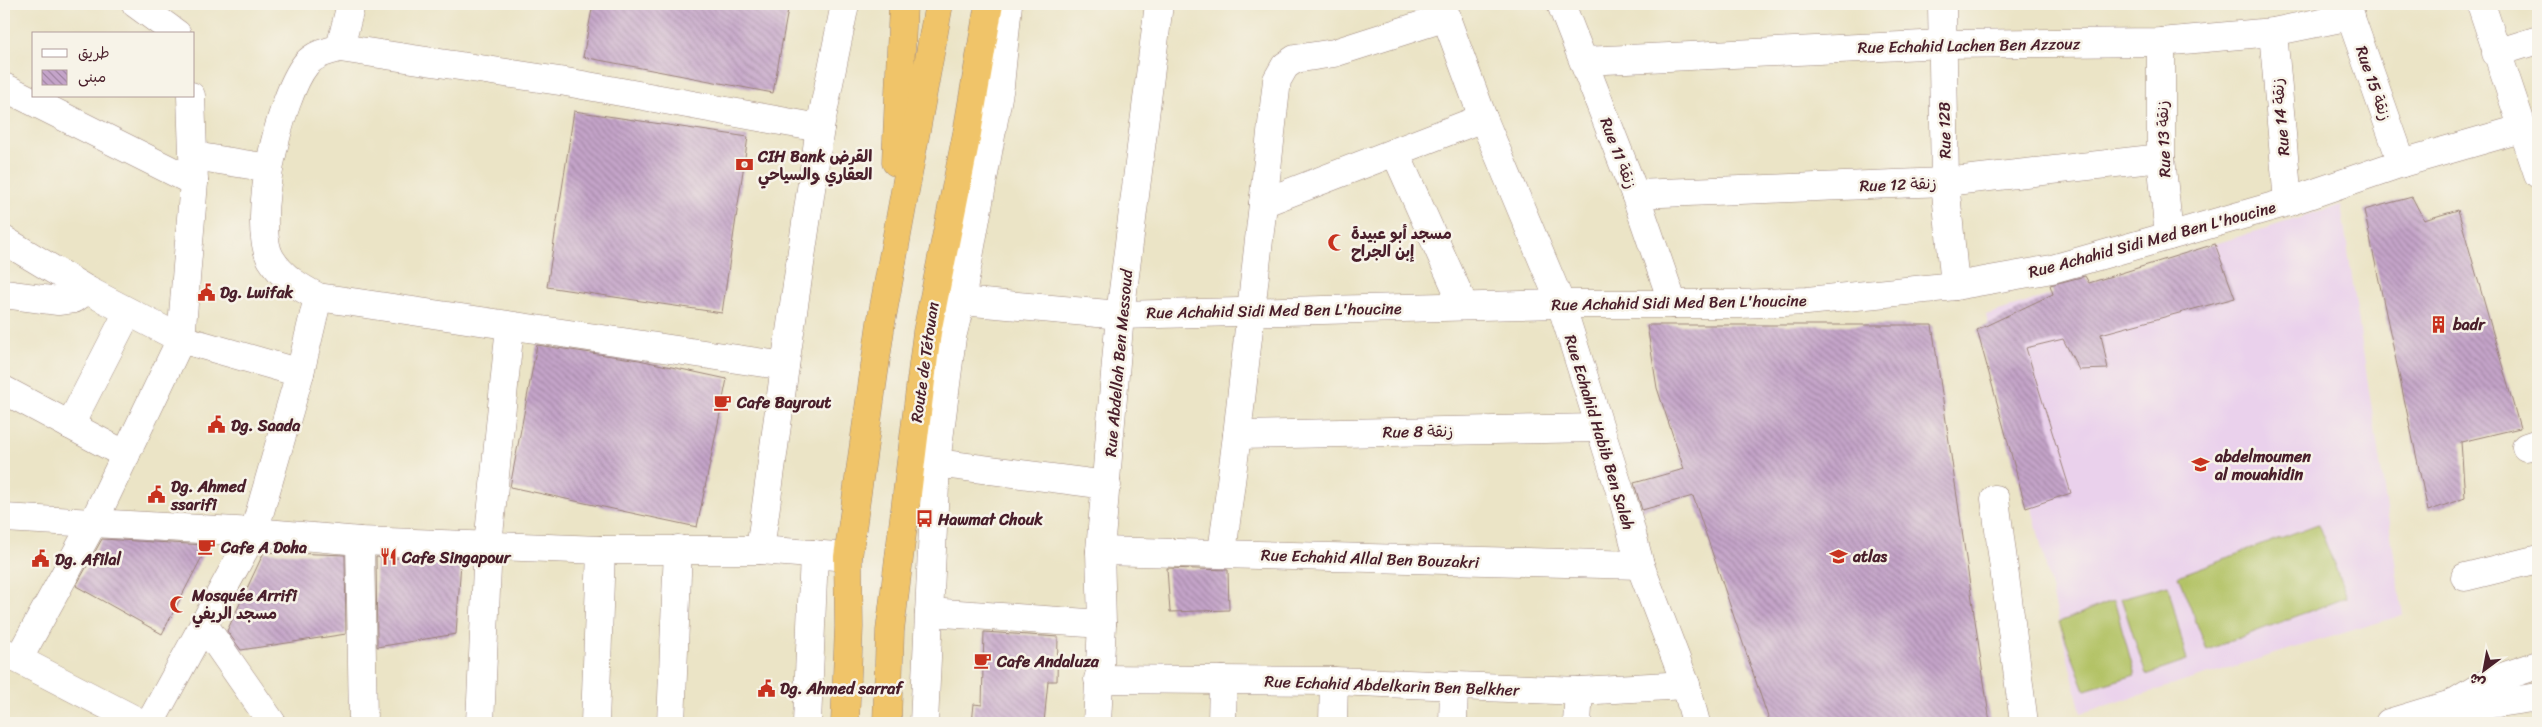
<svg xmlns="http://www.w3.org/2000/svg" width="2542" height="727" font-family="Sriracha,'Playpen Sans Arabic',sans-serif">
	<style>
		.built { fill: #ead1ec }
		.garden { fill: #b2c265; stroke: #7e7048 }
		.building { fill: url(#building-back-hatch) }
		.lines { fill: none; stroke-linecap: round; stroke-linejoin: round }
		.minor-casing { stroke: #9a8278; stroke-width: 29 }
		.highway-casing { stroke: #9a8278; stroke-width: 29 }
		.minor { stroke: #fff; stroke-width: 28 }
		.highway { stroke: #f0c469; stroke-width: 28 }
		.labels { text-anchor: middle; stroke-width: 5; stroke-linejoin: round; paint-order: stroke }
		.street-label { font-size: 16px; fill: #4a1f2b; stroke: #f7f3e8 }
		.poi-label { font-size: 16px; font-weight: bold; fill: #4a1f2b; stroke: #f7f3e8; text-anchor: start }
	</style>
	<defs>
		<pattern id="building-back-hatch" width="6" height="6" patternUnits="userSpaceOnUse" patternTransform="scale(1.25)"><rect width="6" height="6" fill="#c4a4c9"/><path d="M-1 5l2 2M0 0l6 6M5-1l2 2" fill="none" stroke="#a185a3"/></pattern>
	</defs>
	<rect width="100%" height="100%" fill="#f7f3e8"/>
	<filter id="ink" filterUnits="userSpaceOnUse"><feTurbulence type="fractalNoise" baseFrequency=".02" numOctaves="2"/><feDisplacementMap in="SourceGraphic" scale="10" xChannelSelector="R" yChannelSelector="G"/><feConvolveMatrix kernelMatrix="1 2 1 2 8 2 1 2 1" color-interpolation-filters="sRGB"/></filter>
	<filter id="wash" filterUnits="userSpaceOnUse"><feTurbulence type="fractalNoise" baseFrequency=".0096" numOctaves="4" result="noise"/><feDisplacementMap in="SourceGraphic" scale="20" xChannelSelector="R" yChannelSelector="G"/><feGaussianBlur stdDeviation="1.12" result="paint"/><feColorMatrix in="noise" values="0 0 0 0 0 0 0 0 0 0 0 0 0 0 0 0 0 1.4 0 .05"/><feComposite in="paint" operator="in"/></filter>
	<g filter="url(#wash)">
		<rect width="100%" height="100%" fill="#ebe4c6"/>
		<polygon class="built" points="2341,205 2403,615 2081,713 1986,315"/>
		<g class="garden">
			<polygon points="2318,524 2347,597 2207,650 2178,576"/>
			<polygon points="2168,585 2187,661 2146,675 2121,598"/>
			<polygon points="2114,600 2135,675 2085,690 2059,622"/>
		</g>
		<g id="blocks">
			<g class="building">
				<polygon points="593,4 789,4 773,93 583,57"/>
				<polygon points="574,111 748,137 722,313 547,287"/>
				<polygon points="2412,197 2424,220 2458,210 2520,428 2461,442 2465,498 2428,511 2364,210"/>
				<polygon points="2215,244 2235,298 2101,334 2108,369 2079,370 2063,339 2026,348 2071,493 2026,508 1977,330 2053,294 2050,285 2085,276 2089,283"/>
				<polygon points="1647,325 1932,325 1990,723 1770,723 1693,496 1642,510 1634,483 1684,469 1657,388"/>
				<polygon points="537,345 639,360 727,379 697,527 510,487"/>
				<polygon points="102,539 206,545 207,547 162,634 76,586"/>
				<polygon points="264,552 345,555 346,634 241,650 227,631"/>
				<polygon points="376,557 461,562 456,634 377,647"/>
				<polygon points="1167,568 1228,570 1229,610 1170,612"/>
				<polygon points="984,632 1058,637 1057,681 1048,681 1044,723 972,723 974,704 982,705"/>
			</g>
		</g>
	</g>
	<g filter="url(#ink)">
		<use href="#blocks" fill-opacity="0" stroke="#9a8278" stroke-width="1"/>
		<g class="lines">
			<defs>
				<g id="minor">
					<polyline points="136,4 177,34"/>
					<polyline points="1008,4 1000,86 961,301 1120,315 1561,304 1740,304 1807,301 1955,286 2052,269 2169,236 2288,202 2402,163 2524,128"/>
					<polyline points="1441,4 1483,118 1561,304 1625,507 1640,565 1686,685 1696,723"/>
					<polyline points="1561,4 1635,194 1673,304"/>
					<polyline points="1942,4 1945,182 1955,286"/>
					<polyline points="2346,4 2402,163"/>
					<polyline points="2481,4 2538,174"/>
					<polyline points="2273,32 2288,202"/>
					<polyline points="2161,42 2161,158 2169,236"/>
					<polyline points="340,48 351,4"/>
					<polyline points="2496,53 2538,40"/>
					<polyline points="1584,61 1944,44 2161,42 2273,32 2351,16"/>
					<polyline points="4,87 194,182"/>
					<polyline points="1395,152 1464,306"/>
					<polyline points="194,156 269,168"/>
					<polyline points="1635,194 1945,182 2161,158"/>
					<polyline points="1263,203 1483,118"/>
					<polyline points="4,240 87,290 181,339 300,373"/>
					<polyline points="4,294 58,301 74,299 87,290"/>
					<path d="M785,366l-467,-69c-19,-10 -36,-20 -47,-38 -21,-36 9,-163 35,-195 9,-10 20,-12 34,-16l226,34 254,46"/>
					<polyline points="4,390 126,455"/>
					<polyline points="70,425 128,312"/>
					<polyline points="1237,435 1598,428"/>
					<polyline points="2526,447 2538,443"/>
					<polyline points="936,463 1107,485"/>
					<polyline points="1995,499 2024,723"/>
					<polyline points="4,518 254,532 360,541 601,550 760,550 848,557"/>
					<polyline points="360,541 363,723"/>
					<polyline points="760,550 785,366 820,128 845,4"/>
					<polyline points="1100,551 1640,565"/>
					<polyline points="1222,553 1237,435 1277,80 1285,66 1295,59 1334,53 1447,17"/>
					<polyline points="2465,577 2538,559"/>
					<polyline points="929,612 1102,624"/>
					<polyline points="204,625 272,723"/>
					<polyline points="4,652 141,723"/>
					<polyline points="19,658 93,523 181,339 194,182 191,96"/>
					<polyline points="1098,679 1334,681 1579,691 1686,685"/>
					<polyline points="2452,704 2485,705 2538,697"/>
					<polyline points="150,723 254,532 300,373 318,297"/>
					<polyline points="480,723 488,545 510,326"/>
					<polyline points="595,723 601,550"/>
					<polyline points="671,723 678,549"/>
					<polyline points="807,723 814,554"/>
					<polyline points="924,723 936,463 952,337 961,301 952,285"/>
					<polyline points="1097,723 1102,624 1100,551 1120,315 1159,4"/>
					<polyline points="1222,723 1223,680"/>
					<polyline points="1333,723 1334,681"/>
					<polyline points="1453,723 1454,686"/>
					<polyline points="1577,723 1579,691"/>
					<polyline points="2389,723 2452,704 2490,681 2538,665"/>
				</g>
				<g id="highway">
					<polyline points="896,162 903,4"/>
					<polyline points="845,723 849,627 848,557 881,323 939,4"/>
					<polyline points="887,723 890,631 927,332 967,133 989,4"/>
				</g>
			</defs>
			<use href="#minor" class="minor-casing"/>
			<use href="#highway" class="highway-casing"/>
			<use href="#minor" class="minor"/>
			<use href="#highway" class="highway"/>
		</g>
	</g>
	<defs>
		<symbol id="bank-bare" viewBox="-9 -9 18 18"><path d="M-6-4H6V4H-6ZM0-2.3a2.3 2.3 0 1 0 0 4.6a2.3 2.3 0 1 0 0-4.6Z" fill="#c8321e" stroke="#f7f3e8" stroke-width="2.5" paint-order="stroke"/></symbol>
		<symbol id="mosque-bare" viewBox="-9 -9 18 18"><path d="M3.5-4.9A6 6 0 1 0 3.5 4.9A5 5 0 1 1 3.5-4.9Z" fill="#c8321e" stroke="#f7f3e8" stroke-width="2.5" paint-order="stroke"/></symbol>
		<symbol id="civic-bare" viewBox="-9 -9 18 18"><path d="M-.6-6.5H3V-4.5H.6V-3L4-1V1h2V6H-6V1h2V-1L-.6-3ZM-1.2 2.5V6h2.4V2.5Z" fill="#c8321e" stroke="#f7f3e8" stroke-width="2.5" paint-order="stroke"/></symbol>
		<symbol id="building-bare" viewBox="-9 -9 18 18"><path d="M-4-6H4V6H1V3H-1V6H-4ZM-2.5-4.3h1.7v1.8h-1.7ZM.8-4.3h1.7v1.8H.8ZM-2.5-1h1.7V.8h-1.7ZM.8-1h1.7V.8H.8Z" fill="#c8321e" stroke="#f7f3e8" stroke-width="2.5" paint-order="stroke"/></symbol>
		<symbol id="cafe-bare" viewBox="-9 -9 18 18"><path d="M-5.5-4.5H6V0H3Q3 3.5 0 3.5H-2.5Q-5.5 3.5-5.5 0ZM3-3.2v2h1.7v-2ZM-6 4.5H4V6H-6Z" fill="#c8321e" stroke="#f7f3e8" stroke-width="2.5" paint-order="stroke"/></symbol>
		<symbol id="school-bare" viewBox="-9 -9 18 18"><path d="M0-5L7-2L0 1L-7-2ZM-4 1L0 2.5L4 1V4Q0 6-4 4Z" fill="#c8321e" stroke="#f7f3e8" stroke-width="2.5" paint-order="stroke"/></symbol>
		<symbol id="bus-bare" viewBox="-9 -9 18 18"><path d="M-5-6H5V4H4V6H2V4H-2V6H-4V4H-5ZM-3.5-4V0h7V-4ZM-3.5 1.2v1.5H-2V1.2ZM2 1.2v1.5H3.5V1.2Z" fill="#c8321e" stroke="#f7f3e8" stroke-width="2.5" paint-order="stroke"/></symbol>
		<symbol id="restaurant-bare" viewBox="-9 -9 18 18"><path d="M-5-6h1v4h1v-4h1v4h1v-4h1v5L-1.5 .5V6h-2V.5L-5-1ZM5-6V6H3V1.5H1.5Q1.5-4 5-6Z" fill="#c8321e" stroke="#f7f3e8" stroke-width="2.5" paint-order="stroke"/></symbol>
	</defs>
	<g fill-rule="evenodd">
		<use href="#bank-bare" x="732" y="152" width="25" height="25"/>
		<use href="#mosque-bare" x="1324" y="230" width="25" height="25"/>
		<use href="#civic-bare" x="194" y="280" width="25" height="25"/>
		<use href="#building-bare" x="2426" y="312" width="25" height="25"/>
		<use href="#cafe-bare" x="710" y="390" width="25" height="25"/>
		<use href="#civic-bare" x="204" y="412" width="25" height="25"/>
		<use href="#school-bare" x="2188" y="452" width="25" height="25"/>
		<use href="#civic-bare" x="144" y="482" width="25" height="25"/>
		<use href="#bus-bare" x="912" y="506" width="25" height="25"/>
		<use href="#cafe-bare" x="194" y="534" width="25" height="25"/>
		<use href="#school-bare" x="1826" y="544" width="25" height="25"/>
		<use href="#restaurant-bare" x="376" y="544" width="25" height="25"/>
		<use href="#civic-bare" x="28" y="546" width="25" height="25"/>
		<use href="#mosque-bare" x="166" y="592" width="25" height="25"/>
		<use href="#cafe-bare" x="970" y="648" width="25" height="25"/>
		<use href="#civic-bare" x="754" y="676" width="25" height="25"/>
	</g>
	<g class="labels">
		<g class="street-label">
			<text transform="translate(1969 45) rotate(-1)" y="6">Rue Echahid Lachen Ben Azzouz</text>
			<text transform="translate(2374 83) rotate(71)" y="6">Rue 15 زنقة</text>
			<text transform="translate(2280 117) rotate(-95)" y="6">Rue 14 زنقة</text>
			<text transform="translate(1944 130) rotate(-91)" y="6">Rue 12B</text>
			<text transform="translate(2163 139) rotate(-92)" y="6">Rue 13 زنقة</text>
			<text transform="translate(1619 153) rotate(69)" y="6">Rue 11 زنقة</text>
			<text transform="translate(1898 184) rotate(-2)" y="6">Rue 12 زنقة</text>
			<text transform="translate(2152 239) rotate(-15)" y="6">Rue Achahid Sidi Med Ben L'houcine</text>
			<text transform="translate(1679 302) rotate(-1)" y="6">Rue Achahid Sidi Med Ben L'houcine</text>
			<text transform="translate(1274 310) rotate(-1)" y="6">Rue Achahid Sidi Med Ben L'houcine</text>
			<text transform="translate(924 362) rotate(-82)" y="6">Route de Tétouan</text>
			<text transform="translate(1118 363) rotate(-85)" y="6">Rue Abdellah Ben Messoud</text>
			<text transform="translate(1418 431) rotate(-1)" y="6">Rue 8 زنقة</text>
			<text transform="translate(1600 432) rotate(73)" y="6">Rue Echahid Habib Ben Saleh</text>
			<text transform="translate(1370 558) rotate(2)" y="6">Rue Echahid Allal Ben Bouzakri</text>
			<text transform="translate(1392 685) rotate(2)" y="6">Rue Echahid Abdelkarin Ben Belkher</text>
		</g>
		<g class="poi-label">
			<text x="758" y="162">CIH Bank القرض<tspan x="758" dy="18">العقاري والسياحي</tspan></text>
			<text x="1351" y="239">مسجد أبو عبيدة<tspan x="1351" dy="18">إبن الجراح</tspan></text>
			<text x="220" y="298">Dg. Lwifak</text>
			<text x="2453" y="330">badr</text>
			<text x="737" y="408">Cafe Bayrout</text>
			<text x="231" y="431">Dg. Saada</text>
			<text x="2215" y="462">abdelmoumen<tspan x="2215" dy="18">al mouahidin</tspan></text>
			<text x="171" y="492">Dg. Ahmed<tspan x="171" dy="18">ssarifi</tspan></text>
			<text x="938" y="525">Hawmat Chouk</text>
			<text x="221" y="553">Cafe A Doha</text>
			<text x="1853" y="562">atlas</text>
			<text x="402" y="563">Cafe Singapour</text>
			<text x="55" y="565">Dg. Afilal</text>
			<text x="192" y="601">Mosquée Arrifi<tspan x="192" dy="18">مسجد الريفي</tspan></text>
			<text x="997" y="667">Cafe Andaluza</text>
			<text x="780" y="694">Dg. Ahmed sarraf</text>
		</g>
	</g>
	<rect width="2542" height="727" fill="none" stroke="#f7f3e8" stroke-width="20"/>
	<rect x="32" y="32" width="162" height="65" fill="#f7f3e8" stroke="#b29e9c"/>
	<rect x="42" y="49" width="25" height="8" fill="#ffffff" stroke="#b29e9c"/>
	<text x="78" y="58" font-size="15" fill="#4a1f2b">طريق</text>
	<rect x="42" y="70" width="25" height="15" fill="url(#building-back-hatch)" stroke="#b29e9c"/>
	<text x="78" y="82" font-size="15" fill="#4a1f2b">مبنى</text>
	<g transform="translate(2484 670) rotate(212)" stroke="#f7f3e8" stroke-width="4" paint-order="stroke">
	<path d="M0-4L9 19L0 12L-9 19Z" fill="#4a1f2b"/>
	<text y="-8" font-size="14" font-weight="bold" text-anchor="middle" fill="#4a1f2b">ش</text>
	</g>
</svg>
